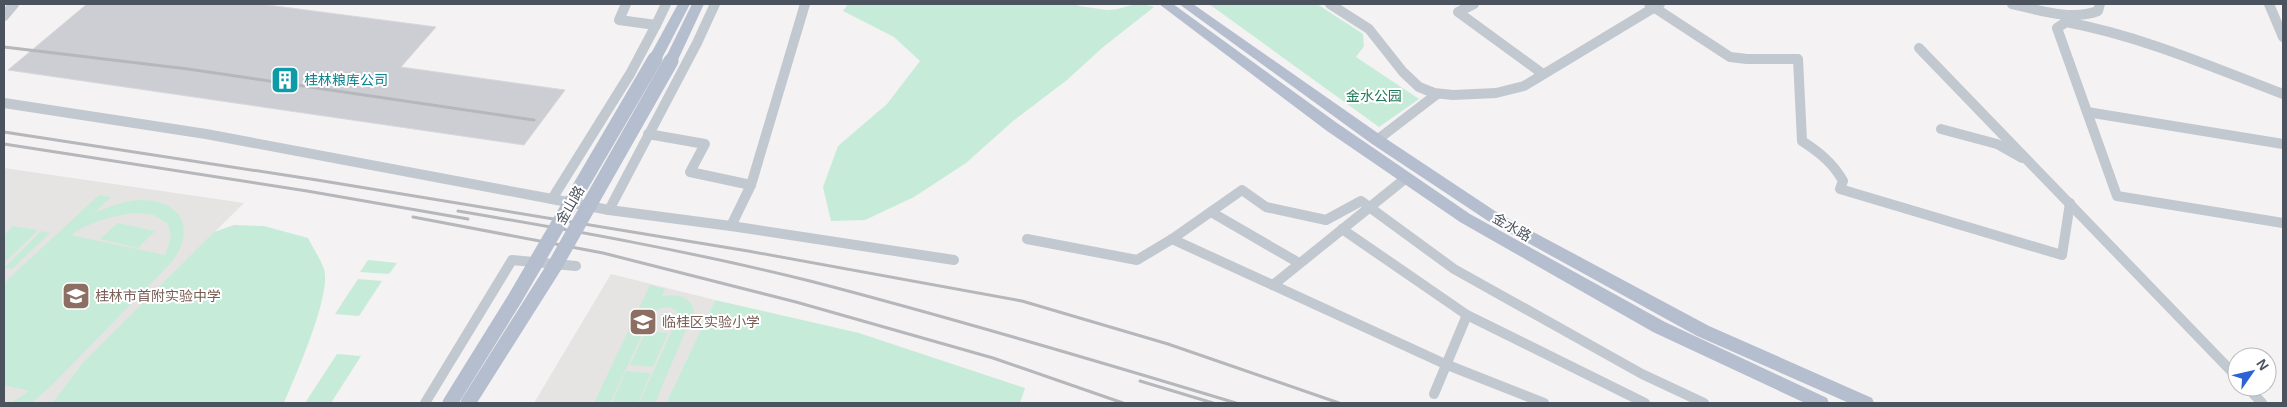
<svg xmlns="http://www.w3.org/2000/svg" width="2287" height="407" font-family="Arial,'Noto Sans SC',sans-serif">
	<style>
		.education { fill: #e5e4e3 }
		.green { fill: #c6ecd9; fill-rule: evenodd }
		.building { fill: #cdced4; stroke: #d7d8dd }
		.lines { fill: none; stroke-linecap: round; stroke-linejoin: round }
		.minor { stroke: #c1c8cf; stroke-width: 10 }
		.primary { fill: #b5bece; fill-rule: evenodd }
		.rail { stroke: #b5b7bb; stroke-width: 3 }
		.primary-bridge { stroke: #b5bece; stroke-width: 15 }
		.labels { text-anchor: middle; stroke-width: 4; stroke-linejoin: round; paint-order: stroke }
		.culture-label { font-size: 14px; fill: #0d838f; stroke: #fff; text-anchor: start }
		.park-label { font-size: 14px; fill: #217a58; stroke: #fff }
		.street-label { font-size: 14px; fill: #4b535e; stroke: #fff }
		.education-label { font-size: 14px; fill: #785e54; stroke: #fff; text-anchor: start }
	</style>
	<rect width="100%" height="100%" fill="#f4f2f2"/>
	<g class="education">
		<polygon points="4,168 244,203 84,361 52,403 4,403"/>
		<polygon points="611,274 715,300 666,403 534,403"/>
	</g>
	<g class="green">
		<path d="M848,4h228l3,2c9,1 19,3 28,4 19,0 24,-10 47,-3l-52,41 -35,32 -54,41 -47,42 -52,34 -49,23 -34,1 -8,-34 15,-41 49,-42 33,-43 -26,-24 -51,-26z"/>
		<polygon points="1209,4 1317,4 1363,34 1364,46 1356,57 1419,99 1379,127"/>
		<path d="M99,195l12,2 -17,16c15,-6 31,-13 48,-13 44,1 54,34 27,65l-119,122 -19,16h-20l18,-12 -25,-6v-102zM136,213l18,2 14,9 3,14 -6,17 -94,-20c19,-13 42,-20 65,-22z"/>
		<polygon points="118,223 155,231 138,248 100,239"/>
		<path d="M234,225l30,1 44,12c5,10 12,20 16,31 8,25 -29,108 -40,134h-232l32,-42 130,-129z"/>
		<polygon points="13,226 38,230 4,263 4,235"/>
		<polygon points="41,231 50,233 12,269 4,268"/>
		<polygon points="368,260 397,263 389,274 360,272"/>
		<polygon points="358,279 382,281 359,316 335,314"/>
		<path d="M650,285l15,4 -3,7c14,-2 28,-1 32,15l-39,92h-16l39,-86 -2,-7c-9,-5 -17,-3 -24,4l-42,89h-16z"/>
		<polygon points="715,300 859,333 1025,388 1020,403 666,403"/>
		<polygon points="646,331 668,333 653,367 630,365"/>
		<polygon points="337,354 361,356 331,403 305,403"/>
		<polygon points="626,371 651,373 638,403 612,403"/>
	</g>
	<polygon class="building" points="87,4 260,4 436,27 401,67 565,90 524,145 8,70"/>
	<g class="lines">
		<g class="minor">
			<polyline points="626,4 619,20 656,25 630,74 552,199 609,210 731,226 954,260"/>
			<polyline points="1330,4 1369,29 1403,72 1419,87 1434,93 1453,95 1496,93 1524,86 1660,4"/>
			<polyline points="1474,4 1458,12 1543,74"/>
			<path d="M1649,4l81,53 17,2h51l4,82c17,11 31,22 41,40l-3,8 222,66 8,-52"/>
			<path d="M2012,4c27,6 59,17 86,7l2,-7"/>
			<polyline points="2269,4 2283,37"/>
			<polyline points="4,16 14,4"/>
			<polyline points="656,25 666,4"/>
			<polyline points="1919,48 2237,377"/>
			<path d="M2283,94c-71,-27 -142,-58 -217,-72l-9,6 60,168 166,27"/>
			<polyline points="4,103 206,134 552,199"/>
			<polyline points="2087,112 2283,144"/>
			<polyline points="1941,129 1997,144 2022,158"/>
			<polyline points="648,134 705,144 690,172 751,185"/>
			<polyline points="1377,140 1437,94"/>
			<polyline points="609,210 697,43 715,4"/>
			<polyline points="1211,212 1299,263"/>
			<polyline points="731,226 751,185 805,4"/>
			<polyline points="1342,229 1467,315 1645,403"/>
			<polyline points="1027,239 1137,260 1172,239 1242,190 1266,207 1326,220 1361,201 1454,269 1642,374 1704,403"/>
			<polyline points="1172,239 1445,364 1544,403"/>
			<polyline points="1273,285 1406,178"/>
			<polyline points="2247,387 2262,403"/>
			<polyline points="1434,394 1467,315"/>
			<polyline points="425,403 512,260 576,266"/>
		</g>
		<g class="primary">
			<polygon points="678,4 690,4 660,62 650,62 648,59"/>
			<polygon points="692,4 704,4 676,64 666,64 664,61"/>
			<polygon points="1159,4 1173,4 1337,123 1470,214 1665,322 1827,398 1829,403 1805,403 1653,332 1460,222 1327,131"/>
			<polygon points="1179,4 1193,4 1382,136 1498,213 1709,326 1872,398 1874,403 1849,403 1697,336 1488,221 1372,144"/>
		</g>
		<g class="rail">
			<polyline points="4,47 188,69 534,120"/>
			<polyline points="4,132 317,180 748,251 1022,301 1168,344 1339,403"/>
			<polyline points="4,144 307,191 468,219"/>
			<path d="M458,211c118,20 236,41 352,70 143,37 284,79 426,122"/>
			<polyline points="413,217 603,253 796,302 993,358 1123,403"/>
			<polyline points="1140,381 1213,403"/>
		</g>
		<g class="primary-bridge">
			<polyline points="450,403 514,300 655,59"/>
			<polyline points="468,403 554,267 671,61"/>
		</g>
	</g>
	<defs>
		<symbol id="building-square" viewBox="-11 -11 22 22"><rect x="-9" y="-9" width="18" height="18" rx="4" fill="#0f9aa8" stroke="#fff"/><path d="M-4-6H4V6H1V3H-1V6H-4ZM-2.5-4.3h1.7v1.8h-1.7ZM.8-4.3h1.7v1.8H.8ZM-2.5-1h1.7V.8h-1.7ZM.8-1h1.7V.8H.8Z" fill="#fff"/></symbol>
		<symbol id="school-square" viewBox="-11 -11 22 22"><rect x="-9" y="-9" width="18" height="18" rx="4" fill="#8d6e63" stroke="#fff"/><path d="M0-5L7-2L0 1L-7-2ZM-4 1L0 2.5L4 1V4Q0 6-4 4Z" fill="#fff"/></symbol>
	</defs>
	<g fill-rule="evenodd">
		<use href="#building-square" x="269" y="64" width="32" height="32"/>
		<use href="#school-square" x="60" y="280" width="32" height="32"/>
		<use href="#school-square" x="627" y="306" width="32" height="32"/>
	</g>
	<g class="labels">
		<g class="culture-label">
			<text x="304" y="85">桂林粮库公司</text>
		</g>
		<g class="park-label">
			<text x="1374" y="101">金水公园</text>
		</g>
		<g class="street-label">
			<text transform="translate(570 205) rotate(-60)" y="5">金山路</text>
			<text transform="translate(1512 227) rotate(30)" y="5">金水路</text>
		</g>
		<g class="education-label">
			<text x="95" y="301">桂林市首附实验中学</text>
			<text x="662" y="327">临桂区实验小学</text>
		</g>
	</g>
	<rect width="2287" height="407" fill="none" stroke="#4b535e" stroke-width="10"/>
	<g transform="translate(2252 372) rotate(56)"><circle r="24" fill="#ffffff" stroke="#b7babf"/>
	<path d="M0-4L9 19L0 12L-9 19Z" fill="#2c62d5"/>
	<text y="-8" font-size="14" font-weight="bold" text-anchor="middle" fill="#4b535e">N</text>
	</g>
</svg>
